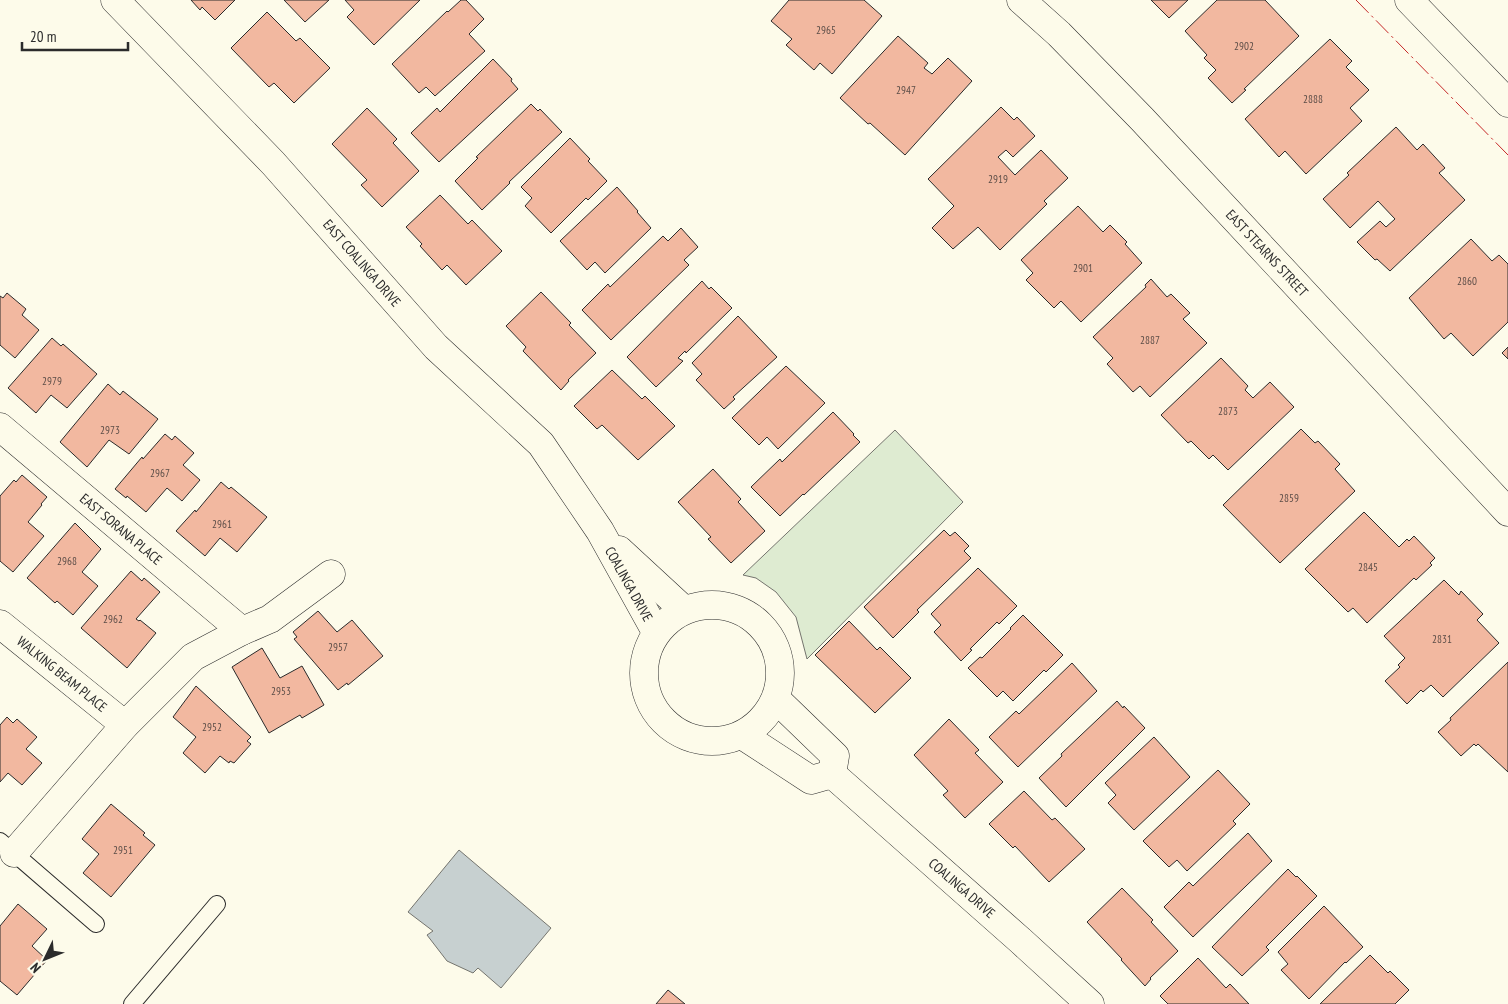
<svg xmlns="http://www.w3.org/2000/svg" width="1508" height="1004" font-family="'PT Sans Narrow',sans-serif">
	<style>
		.green { fill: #deebd1; stroke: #74746e }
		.water { fill: #c7d0d0; stroke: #74746e }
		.building { fill: #f2b8a0; stroke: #2b2b2b }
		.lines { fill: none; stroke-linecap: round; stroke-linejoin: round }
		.lane-casing { stroke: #2b2b2b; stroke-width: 18 }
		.street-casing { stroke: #2b2b2b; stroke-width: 29 }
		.secondary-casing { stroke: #2b2b2b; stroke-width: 29 }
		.lane { stroke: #fdfbea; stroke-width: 16 }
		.street { stroke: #fdfbea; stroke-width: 28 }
		.secondary { stroke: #fdfbea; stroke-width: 28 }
		.power { stroke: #c62828; stroke-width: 1; stroke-dasharray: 18 4 2.5 4; stroke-linecap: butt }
		.labels { text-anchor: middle; stroke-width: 4; stroke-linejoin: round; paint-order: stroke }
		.number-label { font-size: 11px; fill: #5d4e48 }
		.street-label { font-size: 14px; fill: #2b2b2b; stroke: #fdfbea }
	</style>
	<rect width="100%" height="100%" fill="#fdfbea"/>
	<polygon class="green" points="895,430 963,502 807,659 796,617 776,592 756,578 743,575"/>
	<polygon class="water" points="459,850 551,928 501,988 478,968 473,973 447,961 427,935 433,931 408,912"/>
	<g class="building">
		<polygon points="191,0 235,0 215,20 202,7 200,10"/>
		<polygon points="284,0 329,0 305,22"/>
		<polygon points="345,0 420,0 374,45 347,17 354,10"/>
		<polygon points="461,0 466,0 484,19 469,34 485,51 435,96 426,87 419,93 392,64 447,11 448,12"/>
		<polygon points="789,0 864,0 882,16 832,74 820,63 814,70 786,45 792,39 771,21"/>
		<polygon points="1151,0 1188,0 1169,18"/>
		<polygon points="1217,0 1265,0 1299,36 1244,89 1246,90 1232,103 1208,78 1216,70 1204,58 1207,55 1185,31"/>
		<polygon points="267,12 296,41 300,38 330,68 294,103 274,83 269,87 231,48"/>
		<polygon points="898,36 928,63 924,68 932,74 948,58 972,81 905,155 870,123 868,124 840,98"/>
		<polygon points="1330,39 1352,61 1346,67 1369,90 1350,108 1362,121 1306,174 1285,151 1279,157 1245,119"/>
		<polygon points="493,59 512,79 511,81 518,89 439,162 411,133 437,108 440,112"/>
		<polygon points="531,104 538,111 540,109 562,132 509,182 510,183 482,210 455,181 478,158 476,157"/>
		<polygon points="1001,107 1014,120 1017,117 1035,136 1013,157 1006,150 998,157 1015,175 1041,150 1068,178 1044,201 1047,204 1000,250 978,227 953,249 932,228 954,206 928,179"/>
		<polygon points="367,108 397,139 393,143 419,171 382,207 361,185 367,180 332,144"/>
		<polygon points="1396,127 1417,150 1423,144 1445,168 1439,173 1465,200 1390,271 1377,259 1375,260 1357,242 1380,221 1386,227 1395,219 1378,201 1350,228 1323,199 1349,175 1347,173"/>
		<polygon points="570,138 590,159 588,161 607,181 588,200 586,198 551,233 525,206 532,198 521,187"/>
		<polygon points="617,187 638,211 637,212 651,228 605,273 595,262 587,270 560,241"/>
		<polygon points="440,195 468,224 472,220 502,251 466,285 447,265 442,270 420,246 422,244 406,227"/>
		<polygon points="1078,206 1103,232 1110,225 1127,242 1125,244 1142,263 1081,322 1061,301 1054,308 1026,280 1033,273 1021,260"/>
		<polygon points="681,228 698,247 684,260 689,265 611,340 582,310 608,284 610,287 663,236 668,241"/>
		<polygon points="1471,239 1492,261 1499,255 1508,264 1508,322 1473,356 1451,333 1444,339 1409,298"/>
		<polygon points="1151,279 1167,297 1171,294 1190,313 1183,319 1207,343 1150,397 1140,386 1133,392 1107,364 1113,358 1093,337 1146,287 1145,285"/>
		<polygon points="702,281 709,289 711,287 732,308 686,353 685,351 678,358 683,361 656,387 627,357"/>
		<polygon points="541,292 571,323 569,325 596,353 568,380 569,381 561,390 523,351 526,347 506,326"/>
		<polygon points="7,293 26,309 22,315 39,330 15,358 0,345 0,296 3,298"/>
		<polygon points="738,316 777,357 733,397 735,399 724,409 696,380 702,374 692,363"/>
		<polygon points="52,338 61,346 63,344 97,374 67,408 51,395 36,413 8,388"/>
		<polygon points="1508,347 1508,359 1502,353"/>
		<polygon points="1221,358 1248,386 1245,390 1253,398 1270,382 1294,407 1228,470 1213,455 1209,459 1191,441 1188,443 1161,415"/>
		<polygon points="786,366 825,403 778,449 767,437 759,445 732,418"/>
		<polygon points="612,370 642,399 645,396 675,426 638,460 602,425 597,429 574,406"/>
		<polygon points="108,384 120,395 123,391 158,419 129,454 109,440 87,467 60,442"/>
		<polygon points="833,412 854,434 853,435 860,442 804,495 803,494 780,516 751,487 780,459 782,462"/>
		<polygon points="1301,429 1315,443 1318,441 1340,464 1335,469 1355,491 1280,563 1223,505"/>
		<polygon points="165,434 172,440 175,436 194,453 183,465 200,480 182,501 167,488 146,512 127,496 126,498 115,489 142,457 143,459"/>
		<polygon points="713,469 741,499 738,502 765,531 731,563 708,539 711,537 678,502"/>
		<polygon points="22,475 47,497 41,504 42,505 28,522 44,536 13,572 0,561 0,496 14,480 16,482"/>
		<polygon points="221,482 229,489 231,487 267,517 237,552 220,538 205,556 176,531 195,510 196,512"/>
		<polygon points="1364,512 1399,547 1407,539 1409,541 1414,536 1435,558 1430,563 1432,565 1416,580 1414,578 1367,623 1353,608 1348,612 1305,569"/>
		<polygon points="75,523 101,549 82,572 98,586 73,615 57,601 55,603 27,578"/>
		<polygon points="944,530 950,536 955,532 969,546 964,551 971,558 917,610 919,612 893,638 864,607"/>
		<polygon points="978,568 1017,606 999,624 997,622 970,649 972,650 961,661 934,632 941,625 931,614"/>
		<polygon points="131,571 142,581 144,578 160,592 136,619 139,621 140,620 156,633 127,668 81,628"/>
		<polygon points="1444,580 1459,595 1461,591 1483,614 1477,620 1499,643 1443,697 1431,685 1423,692 1421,690 1407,704 1385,681 1400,667 1398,665 1405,658 1384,636"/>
		<polygon points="318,611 337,632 352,620 383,656 348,685 347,683 338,690 294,639 297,637 293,632"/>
		<polygon points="1023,615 1063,655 1046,672 1044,670 1013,701 1003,691 997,697 968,668 980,657 982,658 1011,629 1010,628"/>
		<polygon points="849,621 877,650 880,647 911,678 875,713 815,655"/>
		<polygon points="262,648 280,678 302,666 324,705 302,718 300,715 269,733 232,667"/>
		<polygon points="1508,662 1508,772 1478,744 1476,746 1474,744 1461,756 1438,732 1451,720 1450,718"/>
		<polygon points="1072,663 1097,691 1018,767 989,737 1016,711 1019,714"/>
		<polygon points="196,686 251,737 247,741 251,744 234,763 230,761 229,763 220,756 205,773 183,753 196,737 173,717"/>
		<polygon points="1117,701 1123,708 1124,706 1145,728 1066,807 1039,778 1062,756 1061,754"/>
		<polygon points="7,717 13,723 17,719 37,737 26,749 42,763 22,785 8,773 0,782 0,725"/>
		<polygon points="949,719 979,750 975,753 1003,782 965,818 943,795 948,791 914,755"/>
		<polygon points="1154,737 1190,777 1134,830 1108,803 1116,795 1105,783"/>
		<polygon points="1218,770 1250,804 1233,821 1236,824 1187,871 1177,860 1169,867 1143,841"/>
		<polygon points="1024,791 1052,820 1055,818 1085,849 1049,882 1015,846 1013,848 989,824"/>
		<polygon points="111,804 145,833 143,835 155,845 111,897 83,873 99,854 82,839"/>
		<polygon points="1248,833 1272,861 1193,937 1164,907 1189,882 1193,886"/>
		<polygon points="1288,869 1296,877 1297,876 1317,896 1266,947 1269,950 1242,976 1212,947"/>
		<polygon points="1122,888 1153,920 1151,922 1178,951 1150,978 1151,979 1145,986 1121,960 1122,959 1087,922"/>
		<polygon points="18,904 47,929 32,946 47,960 17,995 0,981 0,926"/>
		<polygon points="1324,906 1363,947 1346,963 1345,962 1309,999 1281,970 1288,964 1278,952"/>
		<polygon points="1370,955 1388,973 1390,971 1409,990 1395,1004 1320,1004"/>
		<polygon points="1198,958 1226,988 1230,984 1249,1004 1168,1004 1160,996"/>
		<polygon points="668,990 685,1004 656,1004"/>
	</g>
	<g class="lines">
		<defs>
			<g id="lane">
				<polyline points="0,841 96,924"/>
				<polyline points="132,1004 217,904"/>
			</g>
			<g id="street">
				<polyline points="115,0 273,163 436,347 541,444 600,531 656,632"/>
				<polyline points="1021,0 1059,34 1142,119 1508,512"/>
				<polyline points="0,427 242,631"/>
				<polyline points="619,550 684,610"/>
				<circle cx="712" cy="673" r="68"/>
				<polyline points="0,624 125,725"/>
				<polyline points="776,699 835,756 832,774"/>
				<polyline points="742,735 811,780 832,774"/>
				<polyline points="832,774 1021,941 1090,1004"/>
				<polyline points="14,853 125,725 193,657 242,631 270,619 331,574"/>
			</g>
			<polyline id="secondary" points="1409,0 1508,103"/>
		</defs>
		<use href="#lane" class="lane-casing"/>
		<use href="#street" class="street-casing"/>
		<use href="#secondary" class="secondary-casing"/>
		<use href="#lane" class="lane"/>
		<use href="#street" class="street"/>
		<use href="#secondary" class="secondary"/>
		<polyline class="power" points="1356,0 1508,155"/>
	</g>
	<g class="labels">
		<g class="number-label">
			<text x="826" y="34">2965</text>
			<text x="1244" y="50">2902</text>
			<text x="906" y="94">2947</text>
			<text x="1313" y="103">2888</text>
			<text x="998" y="183">2919</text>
			<text x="1083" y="272">2901</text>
			<text x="1467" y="285">2860</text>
			<text x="1150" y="344">2887</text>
			<text x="52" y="385">2979</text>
			<text x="1228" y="415">2873</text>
			<text x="110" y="434">2973</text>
			<text x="160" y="477">2967</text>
			<text x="1289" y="502">2859</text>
			<text x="222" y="528">2961</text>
			<text x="67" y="565">2968</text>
			<text x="1368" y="571">2845</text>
			<text x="113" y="623">2962</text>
			<text x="1442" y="643">2831</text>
			<text x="338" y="651">2957</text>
			<text x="281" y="695">2953</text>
			<text x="212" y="731">2952</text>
			<text x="123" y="854">2951</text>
		</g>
		<g class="street-label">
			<text transform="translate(1267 253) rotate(47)" y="5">EAST STEARNS STREET</text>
			<text transform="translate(362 263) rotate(49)" y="5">EAST COALINGA DRIVE</text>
			<text transform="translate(121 529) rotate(40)" y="5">EAST SORANA PLACE</text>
			<text transform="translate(629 584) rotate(61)" y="5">COALINGA DRIVE</text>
			<text transform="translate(62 674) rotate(39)" y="5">WALKING BEAM PLACE</text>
			<text transform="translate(962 888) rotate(41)" y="5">COALINGA DRIVE</text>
		</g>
	</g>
	<g transform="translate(45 959) rotate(227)" stroke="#fdfbea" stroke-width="4" paint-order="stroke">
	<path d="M0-4L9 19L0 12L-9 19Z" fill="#2b2b2b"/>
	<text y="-8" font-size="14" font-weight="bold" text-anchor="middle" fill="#2b2b2b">N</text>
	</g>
	<path d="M22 42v8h106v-8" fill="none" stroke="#2b2b2b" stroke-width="2.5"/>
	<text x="30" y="42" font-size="15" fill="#2b2b2b" stroke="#fdfbea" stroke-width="4" paint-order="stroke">20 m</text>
</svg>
